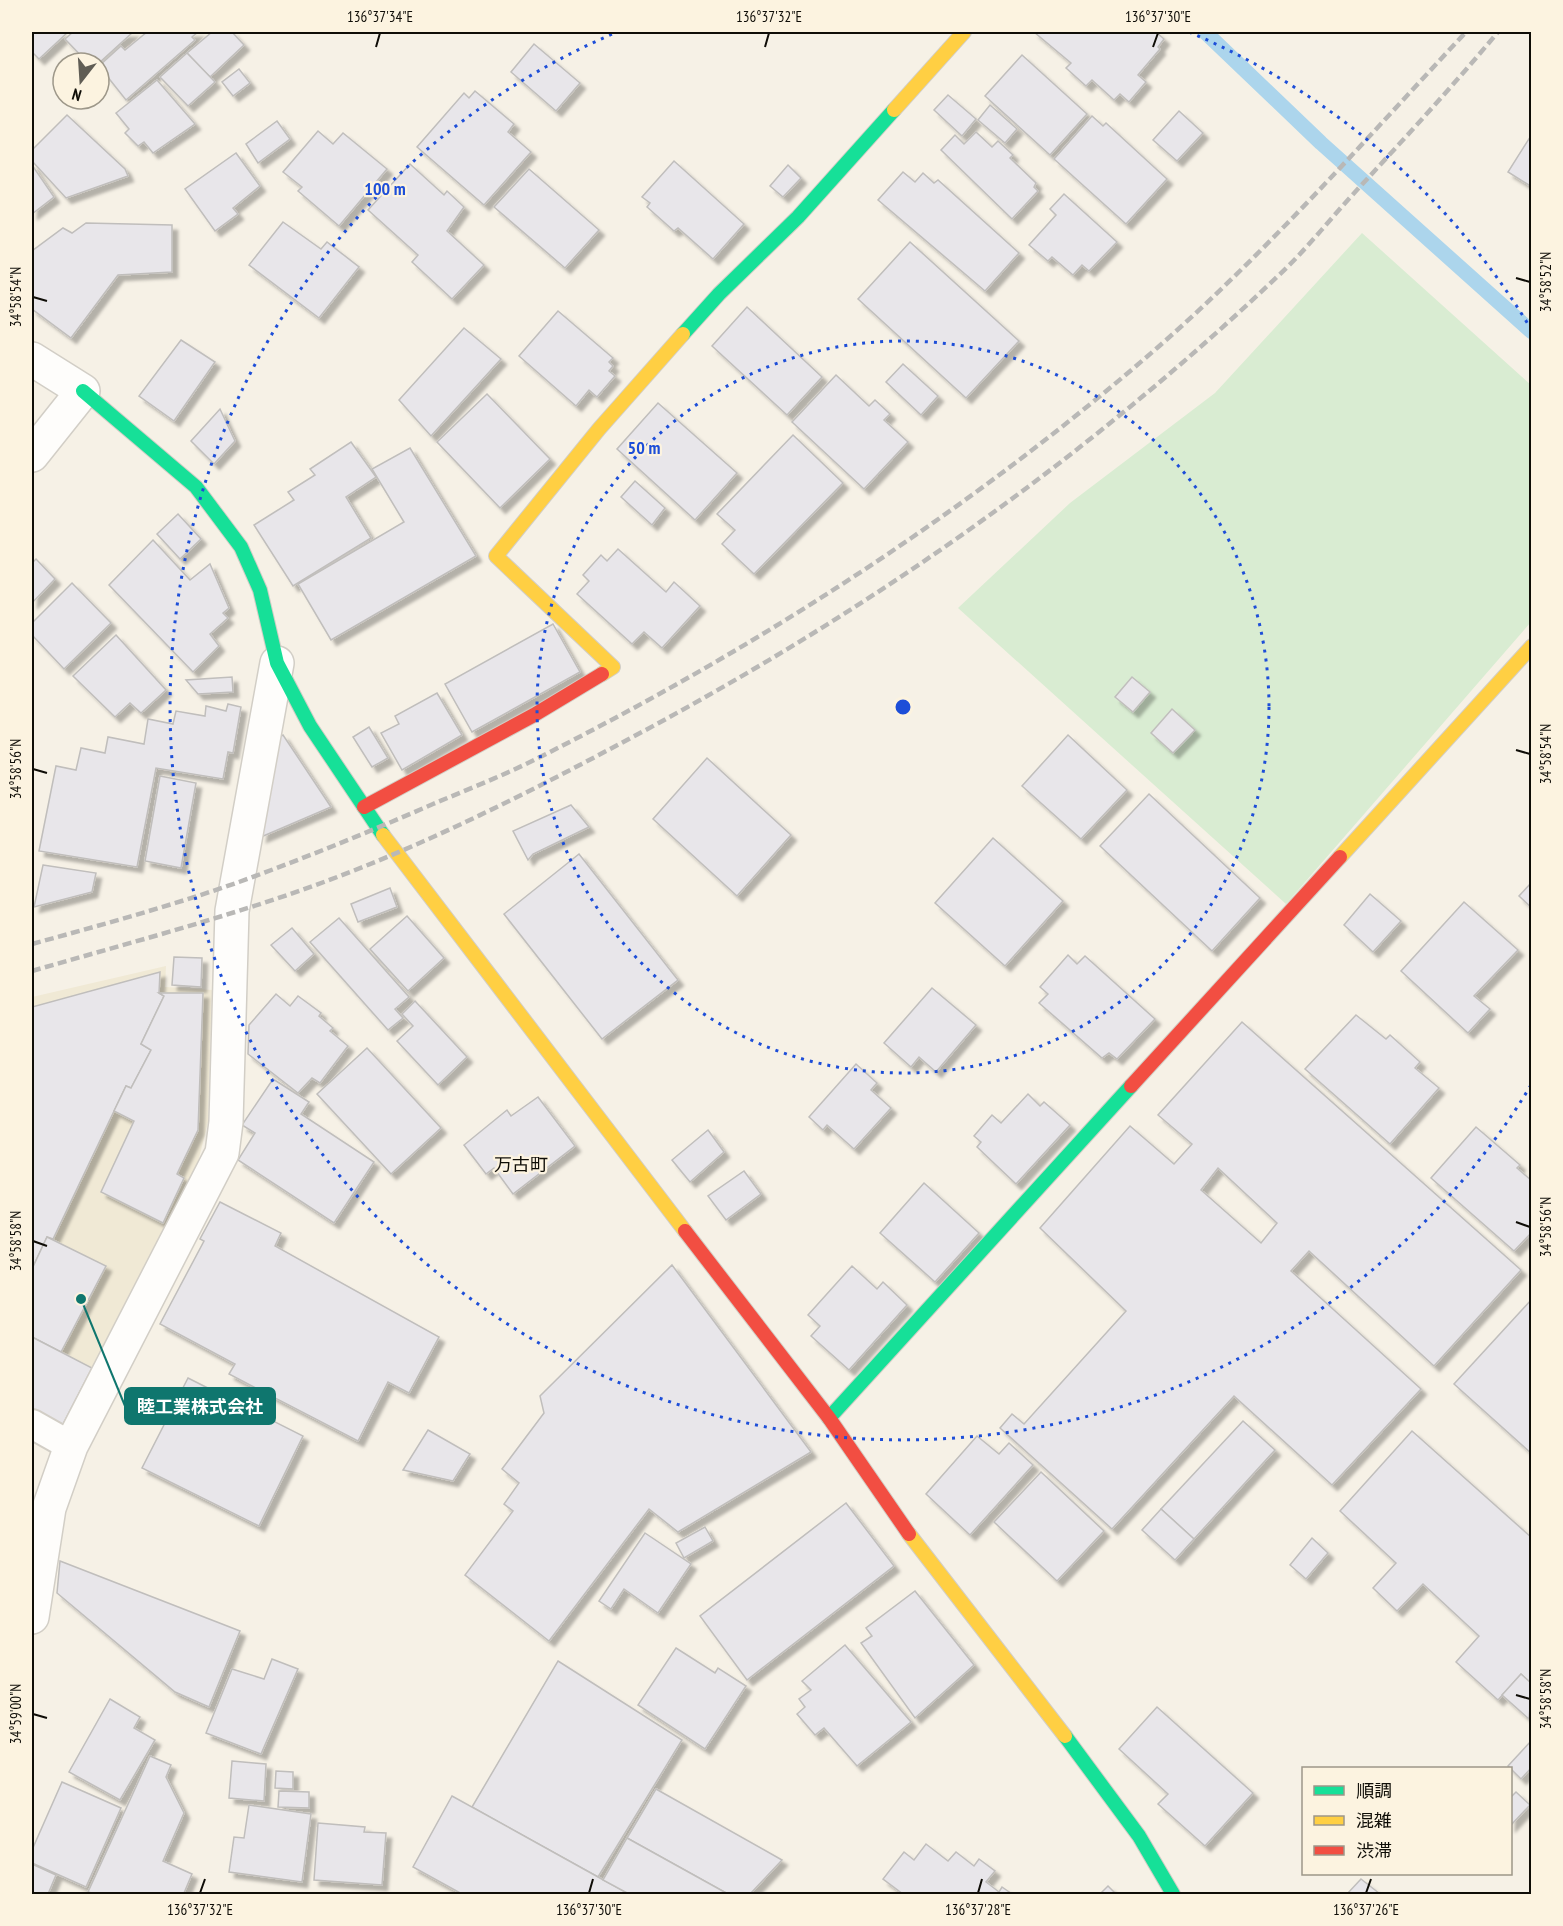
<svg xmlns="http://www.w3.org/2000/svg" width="1563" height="1926" font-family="'PT Sans Narrow','Noto Sans JP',sans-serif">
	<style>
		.built { fill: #f0e9d5 }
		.green { fill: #d9ecd2 }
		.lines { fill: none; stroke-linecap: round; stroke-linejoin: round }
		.stream { stroke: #acd5ec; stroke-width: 15 }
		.building { fill: #e8e6ea; stroke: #c0bebc; stroke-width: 1.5; fill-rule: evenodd; filter: url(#shadow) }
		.lane-casing { stroke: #d2cec6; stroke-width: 32 }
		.street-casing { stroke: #d2cec6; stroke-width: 36 }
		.fast-casing { stroke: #d2cec6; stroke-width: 16 }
		.slow-casing { stroke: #d2cec6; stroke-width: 16 }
		.jam-casing { stroke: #d2cec6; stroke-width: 16 }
		.lane { stroke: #fefdfb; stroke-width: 28 }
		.street { stroke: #fefdfb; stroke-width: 33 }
		.fast { stroke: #16e098; stroke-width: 14 }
		.slow { stroke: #ffcf43; stroke-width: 14 }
		.jam { stroke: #f24e42; stroke-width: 14 }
		.rail { stroke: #b9b8b6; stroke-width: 4.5; stroke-dasharray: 9 4.5; stroke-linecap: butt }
		.ticks { fill: none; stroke: #0f0d07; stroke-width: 2 }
		.ring { fill: none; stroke: #1d4ed8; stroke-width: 3; stroke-dasharray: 3 6 }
		.labels { text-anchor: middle; stroke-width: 4.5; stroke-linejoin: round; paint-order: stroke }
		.neighbourhood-label { font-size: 18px; fill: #0f0d07; stroke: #fcf3e0 }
		.centre { fill: #1d4ed8; stroke: #fcf3e0; stroke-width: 3 }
		.ring-label { font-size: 18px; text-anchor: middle; font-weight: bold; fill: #1d4ed8; stroke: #fcf3e0; stroke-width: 4.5; stroke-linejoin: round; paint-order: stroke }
		.leader { fill: none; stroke: #0f766e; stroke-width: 2 }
		.callout-dot { fill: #0f766e; stroke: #fcf3e0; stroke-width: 2 }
		.callout { fill: #0f766e; stroke: #0f766e; stroke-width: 2 }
		.callout-label { font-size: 18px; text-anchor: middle; font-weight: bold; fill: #fff }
		.neatline { fill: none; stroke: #0f0d07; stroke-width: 2 }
		.ticks-label { font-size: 15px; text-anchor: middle; fill: #0f0d07 }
	</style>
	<defs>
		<filter id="shadow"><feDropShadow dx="5.5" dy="5.5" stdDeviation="1.5" flood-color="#0004"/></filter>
	</defs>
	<rect width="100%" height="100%" fill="#f6f1e6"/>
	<polygon class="built" points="166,966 165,987 212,990 208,1122 193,1182 60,1431 32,1416 32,997"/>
	<polygon class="green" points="1362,233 1531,385 1531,622 1286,904 958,608 1070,503 1215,393"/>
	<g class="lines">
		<polyline class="stream" points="1205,32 1321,143 1532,332"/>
	</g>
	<g class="building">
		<polygon points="32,32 68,32 39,59 32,52"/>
		<polygon points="73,32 133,32 99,63 88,63 65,39"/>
		<polygon points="147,32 198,32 192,37 195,40 126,100 99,66 121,46 125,50"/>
		<polygon points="212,32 232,32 244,45 210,77 187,53"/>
		<polygon points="1034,32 1156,32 1164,39 1158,47 1160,49 1138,75 1146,82 1129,102 1120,94 1114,100 1092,80 1086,86 1066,68 1071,63"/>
		<polygon points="534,44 580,83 556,111 511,72"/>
		<polygon points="187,53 215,82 188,106 160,77"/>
		<polygon points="1022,55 1087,114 1050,155 985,96"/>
		<polygon points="239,69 250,83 233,96 222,82"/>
		<polygon points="157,80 195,124 153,153 144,142 138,146 125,133 129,129 116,113"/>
		<polygon points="475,91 514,124 508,132 531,152 484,205 417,147 464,93 469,98"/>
		<polygon points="948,95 976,119 962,136 934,110"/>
		<polygon points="990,105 1017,129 1005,143 978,120"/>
		<polygon points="1179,111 1203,133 1177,161 1153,140"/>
		<polygon points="67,115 125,169 128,176 66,198 32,161 32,150"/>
		<polygon points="1092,116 1103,126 1106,123 1167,179 1126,224 1054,159"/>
		<polygon points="277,121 290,139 258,163 246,144"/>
		<polygon points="318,131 333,144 343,133 387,169 339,226 298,191 302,187 283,172"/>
		<polygon points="976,132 992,147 998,141 1013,155 1010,158 1036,183 1034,187 1038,191 1012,219 941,150 955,135 964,144"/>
		<polygon points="1532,134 1532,187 1508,172"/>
		<polygon points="236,153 260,186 233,208 238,214 215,231 185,189"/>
		<polygon points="674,161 744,224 713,259 678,228 674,231 647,207 650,203 642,197"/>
		<polygon points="410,164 444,195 447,191 464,207 447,231 484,265 452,299 412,262 418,255 368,210"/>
		<polygon points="32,165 54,197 32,214"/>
		<polygon points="788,165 801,178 783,197 770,186"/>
		<polygon points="529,169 599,230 565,268 494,207"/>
		<polygon points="903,172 915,182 923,173 934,183 938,180 1019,253 985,291 878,200"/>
		<polygon points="1064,194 1117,242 1089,271 1082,265 1073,275 1052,257 1048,261 1029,245 1056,215 1050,209"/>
		<polygon points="283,222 321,249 327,242 359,267 319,318 249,265"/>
		<polygon points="86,223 172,225 172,272 118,275 71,338 32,309 32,251 63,228 72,233"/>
		<polygon points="910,242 1019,341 966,398 858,299"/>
		<polygon points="747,307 822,377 787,415 712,346"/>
		<polygon points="558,311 613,358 609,362 613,366 609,371 615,376 597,397 589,390 576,406 519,356"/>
		<polygon points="464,328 501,359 431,436 399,400"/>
		<polygon points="181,340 215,362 174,421 139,396"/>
		<polygon points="903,364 938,396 921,415 886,382"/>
		<polygon points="836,375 869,406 875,400 890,414 884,420 908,442 864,489 792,422"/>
		<polygon points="487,394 550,459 500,508 437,442"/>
		<polygon points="658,403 737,473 695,520 617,449"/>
		<polygon points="220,409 235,441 214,464 191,441"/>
		<polygon points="793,435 843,483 754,574 722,544 735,530 717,514"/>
		<polygon points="351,442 376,477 346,497 371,538 293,586 254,525 294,500 288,492 315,475 310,469"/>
		<polygon points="410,448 476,556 331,640 298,584 404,522 372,469"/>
		<polygon points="635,481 665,508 652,525 621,497"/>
		<polygon points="178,514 201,539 180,559 157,534"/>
		<polygon points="153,540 190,580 210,564 229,608 223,613 228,618 210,634 219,646 193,672 109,585"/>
		<polygon points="618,549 666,592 674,582 700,606 662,648 644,632 632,644 577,594 589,581 583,575 601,555 607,561"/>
		<polygon points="36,559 55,579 32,603 32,563"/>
		<polygon points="72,583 111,623 64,669 32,635 32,623"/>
		<polygon points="553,624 580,672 472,732 445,684"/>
		<polygon points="116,635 166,690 141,713 130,703 115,717 73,676"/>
		<polygon points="232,677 233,692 198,694 186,680"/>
		<polygon points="1132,677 1150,692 1133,712 1115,697"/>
		<polygon points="437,693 462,735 402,770 381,733 399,724 395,716"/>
		<polygon points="228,704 241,707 233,753 228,752 223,779 156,768 137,867 39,851 56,766 76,770 81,748 105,753 108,737 144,744 148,719 173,724 176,711 205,716 206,706 226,711"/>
		<polygon points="1172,709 1195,730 1173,753 1151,733"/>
		<polygon points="369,727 388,758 372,767 353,737"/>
		<polygon points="283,735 331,807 261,837 274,739"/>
		<polygon points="1068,735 1127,790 1081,839 1022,786"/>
		<polygon points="707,758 791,835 737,896 653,819"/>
		<polygon points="160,776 196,783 181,868 145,861"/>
		<polygon points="1149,794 1260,898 1212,951 1100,846"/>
		<polygon points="571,805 589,827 533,854 528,860 513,831"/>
		<polygon points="993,838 1063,901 1005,966 935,903"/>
		<polygon points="579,854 678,980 602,1039 504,914"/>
		<polygon points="43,865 96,873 92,892 34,907"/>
		<polygon points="1532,882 1532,908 1519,896"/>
		<polygon points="390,888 397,907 358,922 351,904"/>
		<polygon points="1370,894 1401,921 1373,952 1344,925"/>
		<polygon points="1464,902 1518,950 1474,996 1490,1009 1468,1033 1401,971"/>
		<polygon points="407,916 444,958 408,991 370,949"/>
		<polygon points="339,918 409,997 395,1009 403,1018 388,1030 310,942"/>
		<polygon points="292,928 314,954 295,971 271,945"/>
		<polygon points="1068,955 1077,964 1085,956 1155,1019 1117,1059 1109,1053 1102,1058 1039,1003 1048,994 1040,987"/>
		<polygon points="174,957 202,958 201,987 172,985"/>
		<polygon points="160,972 159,993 164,996 141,1044 151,1050 131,1088 126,1086 53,1239 47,1237 32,1269 32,1007"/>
		<polygon points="932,988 976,1025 936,1072 919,1057 911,1067 884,1043"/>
		<polygon points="159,993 203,993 198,1130 177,1174 184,1178 163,1223 101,1192 134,1121 114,1111 126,1086 131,1088 151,1050 141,1044 164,996"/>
		<polygon points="276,994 290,1006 298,996 321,1013 319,1016 333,1028 330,1031 348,1046 320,1083 312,1078 298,1093 248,1054 249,1025"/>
		<polygon points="415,1001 467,1057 438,1085 397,1041 413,1026 402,1014"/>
		<polygon points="1356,1015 1386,1039 1390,1035 1420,1062 1415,1068 1439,1088 1390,1144 1305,1069"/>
		<path d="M1242,1022l279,248 -87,96 -125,-115 -18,20 130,118 -89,96 -98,-89 -122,133 -112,-101 12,-14 12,10 102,-113 -86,-83 90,-102 44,38 18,-20 -34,-29zM1218,1168l59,55 -16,20 -60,-53z"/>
		<polygon points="367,1048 441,1128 391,1174 317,1094"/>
		<polygon points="856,1064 877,1083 871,1090 891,1108 854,1149 827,1125 823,1130 809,1117"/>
		<polygon points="273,1079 309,1102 301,1114 374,1162 334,1223 238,1160 255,1133 242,1125"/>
		<polygon points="1028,1094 1040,1106 1044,1102 1070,1125 1016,1184 977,1147 981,1142 974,1136 992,1115 1001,1123"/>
		<polygon points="538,1097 575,1146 513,1194 494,1168 486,1174 464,1145 507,1110 511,1116"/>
		<polygon points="1476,1127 1520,1165 1517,1168 1532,1181 1532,1232 1514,1251 1431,1178"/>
		<polygon points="708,1130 724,1152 690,1182 672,1160"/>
		<polygon points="744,1171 761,1194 726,1220 708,1196"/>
		<polygon points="924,1183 979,1233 935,1282 880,1233"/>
		<polygon points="220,1202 281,1233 275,1246 439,1337 409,1393 388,1382 358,1441 229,1374 235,1364 160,1324 204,1241 200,1239"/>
		<polygon points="47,1237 106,1266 61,1352 32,1337 32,1269"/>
		<polygon points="672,1265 811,1452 678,1532 649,1509 549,1641 465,1575 513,1511 504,1504 519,1483 502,1469 544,1413 540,1396"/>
		<polygon points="852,1266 877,1289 883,1282 907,1305 849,1370 811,1336 820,1326 808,1315"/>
		<polygon points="1532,1299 1532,1454 1454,1384"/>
		<polygon points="32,1337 92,1368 62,1426 32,1410"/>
		<polygon points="188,1378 303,1436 259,1526 142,1468"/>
		<polygon points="1243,1421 1275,1450 1194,1539 1161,1509"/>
		<polygon points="428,1430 470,1454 453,1481 403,1470"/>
		<polygon points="1412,1431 1532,1538 1532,1684 1521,1674 1498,1700 1456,1662 1479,1636 1423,1584 1397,1611 1373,1588 1396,1563 1340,1511"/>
		<polygon points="977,1436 999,1454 1009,1443 1033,1465 970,1535 926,1494"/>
		<polygon points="1041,1472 1104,1531 1057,1581 994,1522"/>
		<polygon points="846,1503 894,1566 747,1680 700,1616"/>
		<polygon points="1161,1509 1194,1539 1175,1560 1142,1530"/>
		<polygon points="705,1527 713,1541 684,1558 676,1543"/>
		<polygon points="645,1533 691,1564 658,1613 624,1589 611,1609 599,1601"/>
		<polygon points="1312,1538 1328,1553 1306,1579 1290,1565"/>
		<polygon points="60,1561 240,1631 209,1707 175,1692 57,1593"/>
		<polygon points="915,1591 974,1665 915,1718 861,1643 872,1636 866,1628"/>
		<polygon points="845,1645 911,1722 857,1766 824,1728 815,1735 797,1714 805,1707 799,1699 811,1690 802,1681"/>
		<polygon points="676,1648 715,1673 718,1668 746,1686 705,1749 638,1705"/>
		<polygon points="272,1659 298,1669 261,1754 206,1733 232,1669 264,1679"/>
		<polygon points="558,1661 682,1740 598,1877 472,1807"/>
		<polygon points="1521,1674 1532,1684 1529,1719 1502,1695"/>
		<polygon points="110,1699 140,1717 134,1728 155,1740 120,1800 69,1772"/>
		<polygon points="1157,1707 1253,1793 1205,1846 1158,1804 1168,1794 1119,1749"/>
		<polygon points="1532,1740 1532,1767 1521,1779 1508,1766"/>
		<polygon points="150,1756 171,1765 166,1777 184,1813 163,1861 192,1874 184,1893 187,1894 95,1894 88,1892"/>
		<polygon points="232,1761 266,1764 264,1801 229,1798"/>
		<polygon points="276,1771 293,1772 293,1789 275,1788"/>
		<polygon points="62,1782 121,1808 86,1887 32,1863 32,1850"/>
		<polygon points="656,1789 782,1860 750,1894 728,1894 627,1838"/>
		<polygon points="279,1791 309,1792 309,1808 278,1807"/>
		<polygon points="1516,1792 1530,1805 1510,1826 1510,1798"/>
		<polygon points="452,1796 598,1877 629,1894 462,1894 413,1867"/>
		<polygon points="249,1805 311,1814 302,1882 229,1872 234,1837 244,1838"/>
		<polygon points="318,1823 365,1827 364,1832 386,1833 382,1885 314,1880"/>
		<polygon points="627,1838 728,1894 629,1894 603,1880"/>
		<polygon points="926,1844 948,1861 956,1852 974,1866 979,1859 995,1871 986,1882 999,1892 1002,1887 1012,1894 903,1894 883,1879 904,1852 914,1860"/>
		<polygon points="32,1864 56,1875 48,1894 32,1894"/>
		<polygon points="1361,1879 1380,1894 1347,1894"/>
		<polygon points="1108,1886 1116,1894 1100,1894"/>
	</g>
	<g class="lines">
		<defs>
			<polyline id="lane" points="32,1424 71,1446"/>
			<g id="street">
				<polyline points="32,359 83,391 32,455"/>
				<polyline points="32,1617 49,1508 71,1446 222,1153 226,1122 232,911 277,663"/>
			</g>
			<g id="fast">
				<polyline points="683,334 719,294 798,217 894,110"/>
				<polyline points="83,391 196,487 241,547 260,590 277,663 310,726 383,835"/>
				<polyline points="829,1418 1131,1086"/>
				<polyline points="1065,1736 1139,1836 1173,1894"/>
			</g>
			<g id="slow">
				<polyline points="894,110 964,32"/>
				<polyline points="602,674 613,667 496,556 599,429 683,334"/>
				<polyline points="383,835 685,1231"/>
				<polyline points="1340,857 1532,646"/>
				<polyline points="909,1534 1065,1736"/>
			</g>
			<g id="jam">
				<polyline points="364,807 534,715 602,674"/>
				<polyline points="1131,1086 1340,857"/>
				<polyline points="685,1231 829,1418 909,1534"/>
			</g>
		</defs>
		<use href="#lane" class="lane-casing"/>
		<use href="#street" class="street-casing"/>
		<use href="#fast" class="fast-casing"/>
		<use href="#slow" class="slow-casing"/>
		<use href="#jam" class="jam-casing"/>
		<use href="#lane" class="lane"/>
		<use href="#street" class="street"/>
		<use href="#fast" class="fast"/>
		<use href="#slow" class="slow"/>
		<use href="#jam" class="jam"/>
		<g class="rail">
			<path d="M32,944c69,-19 139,-38 207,-62 66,-24 130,-50 194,-78 31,-13 64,-26 95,-41 225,-112 439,-250 629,-415 111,-97 209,-209 309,-316"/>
			<path d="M32,971c93,-27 189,-52 281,-85 108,-39 213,-92 314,-146 239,-127 455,-278 651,-464 28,-26 52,-57 78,-85 48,-52 97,-105 142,-159"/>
		</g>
	</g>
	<path class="ticks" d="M376,47l4,-14M765,47l4,-14M1153,47l5,-14M1516,278l14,4M33,297l14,4M1516,750l14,4M33,769l14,4M1516,1222l14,5M33,1241l14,5M1516,1695l14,4M33,1714l14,4M200,1893l5,-14M589,1893l4,-14M978,1893l4,-14M1366,1893l5,-14"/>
	<g class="ring">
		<circle cx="903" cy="707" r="366"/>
		<path d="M1531 1085A733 733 0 1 1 617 32M1189 32A733 733 0 0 1 1531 329"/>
	</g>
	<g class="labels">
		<g class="neighbourhood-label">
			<text x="521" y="1171">万古町</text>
		</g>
	</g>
	<circle cx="903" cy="707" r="9" class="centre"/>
	<g class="ring-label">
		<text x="385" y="195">100 m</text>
		<text x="644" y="454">50 m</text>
	</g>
	<path class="leader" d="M81 1299L125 1406"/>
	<circle class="callout-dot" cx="81" cy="1299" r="6"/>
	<rect class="callout" x="125" y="1388" width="150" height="36" rx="6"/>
	<g class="callout-label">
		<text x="200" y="1413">睦工業株式会社</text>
	</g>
	<rect width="1563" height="1926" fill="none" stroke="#fcf3e0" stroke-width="66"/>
	<rect x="1302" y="1767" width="210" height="108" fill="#fcf3e0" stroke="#9d9789" stroke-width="1.5"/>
	<rect x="1314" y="1786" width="30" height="9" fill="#16e098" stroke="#9d9789" stroke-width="1.5"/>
	<text x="1356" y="1797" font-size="18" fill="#0f0d07">順調</text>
	<rect x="1314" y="1816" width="30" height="9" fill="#ffcf43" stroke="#9d9789" stroke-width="1.5"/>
	<text x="1356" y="1827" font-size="18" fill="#0f0d07">混雑</text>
	<rect x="1314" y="1846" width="30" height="9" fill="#f24e42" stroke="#9d9789" stroke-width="1.5"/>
	<text x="1356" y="1857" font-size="18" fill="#0f0d07">渋滞</text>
	<g transform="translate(81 81) rotate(197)"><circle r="28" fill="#fcf3e0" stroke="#9d9789" stroke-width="1.5"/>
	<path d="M0-4.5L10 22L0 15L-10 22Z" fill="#605d55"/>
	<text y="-9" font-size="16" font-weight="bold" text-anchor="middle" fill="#0f0d07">N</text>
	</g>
	<rect x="33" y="33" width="1497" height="1860" class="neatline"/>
	<g class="ticks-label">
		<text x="380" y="22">136°37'34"E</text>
		<text x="769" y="22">136°37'32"E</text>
		<text x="1158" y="22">136°37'30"E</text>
		<text transform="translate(1546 282) rotate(-90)" y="5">34°58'52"N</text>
		<text transform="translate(16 297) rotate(-90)" y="5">34°58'54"N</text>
		<text transform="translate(1546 754) rotate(-90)" y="5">34°58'54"N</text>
		<text transform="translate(16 769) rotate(-90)" y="5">34°58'56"N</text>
		<text transform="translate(1546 1227) rotate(-90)" y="5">34°58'56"N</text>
		<text transform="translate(16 1241) rotate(-90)" y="5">34°58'58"N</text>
		<text transform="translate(1546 1699) rotate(-90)" y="5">34°58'58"N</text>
		<text transform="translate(16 1714) rotate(-90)" y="5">34°59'00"N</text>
		<text x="200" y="1915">136°37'32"E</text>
		<text x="589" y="1915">136°37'30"E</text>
		<text x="978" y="1915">136°37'28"E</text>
		<text x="1366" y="1915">136°37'26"E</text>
	</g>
</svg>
